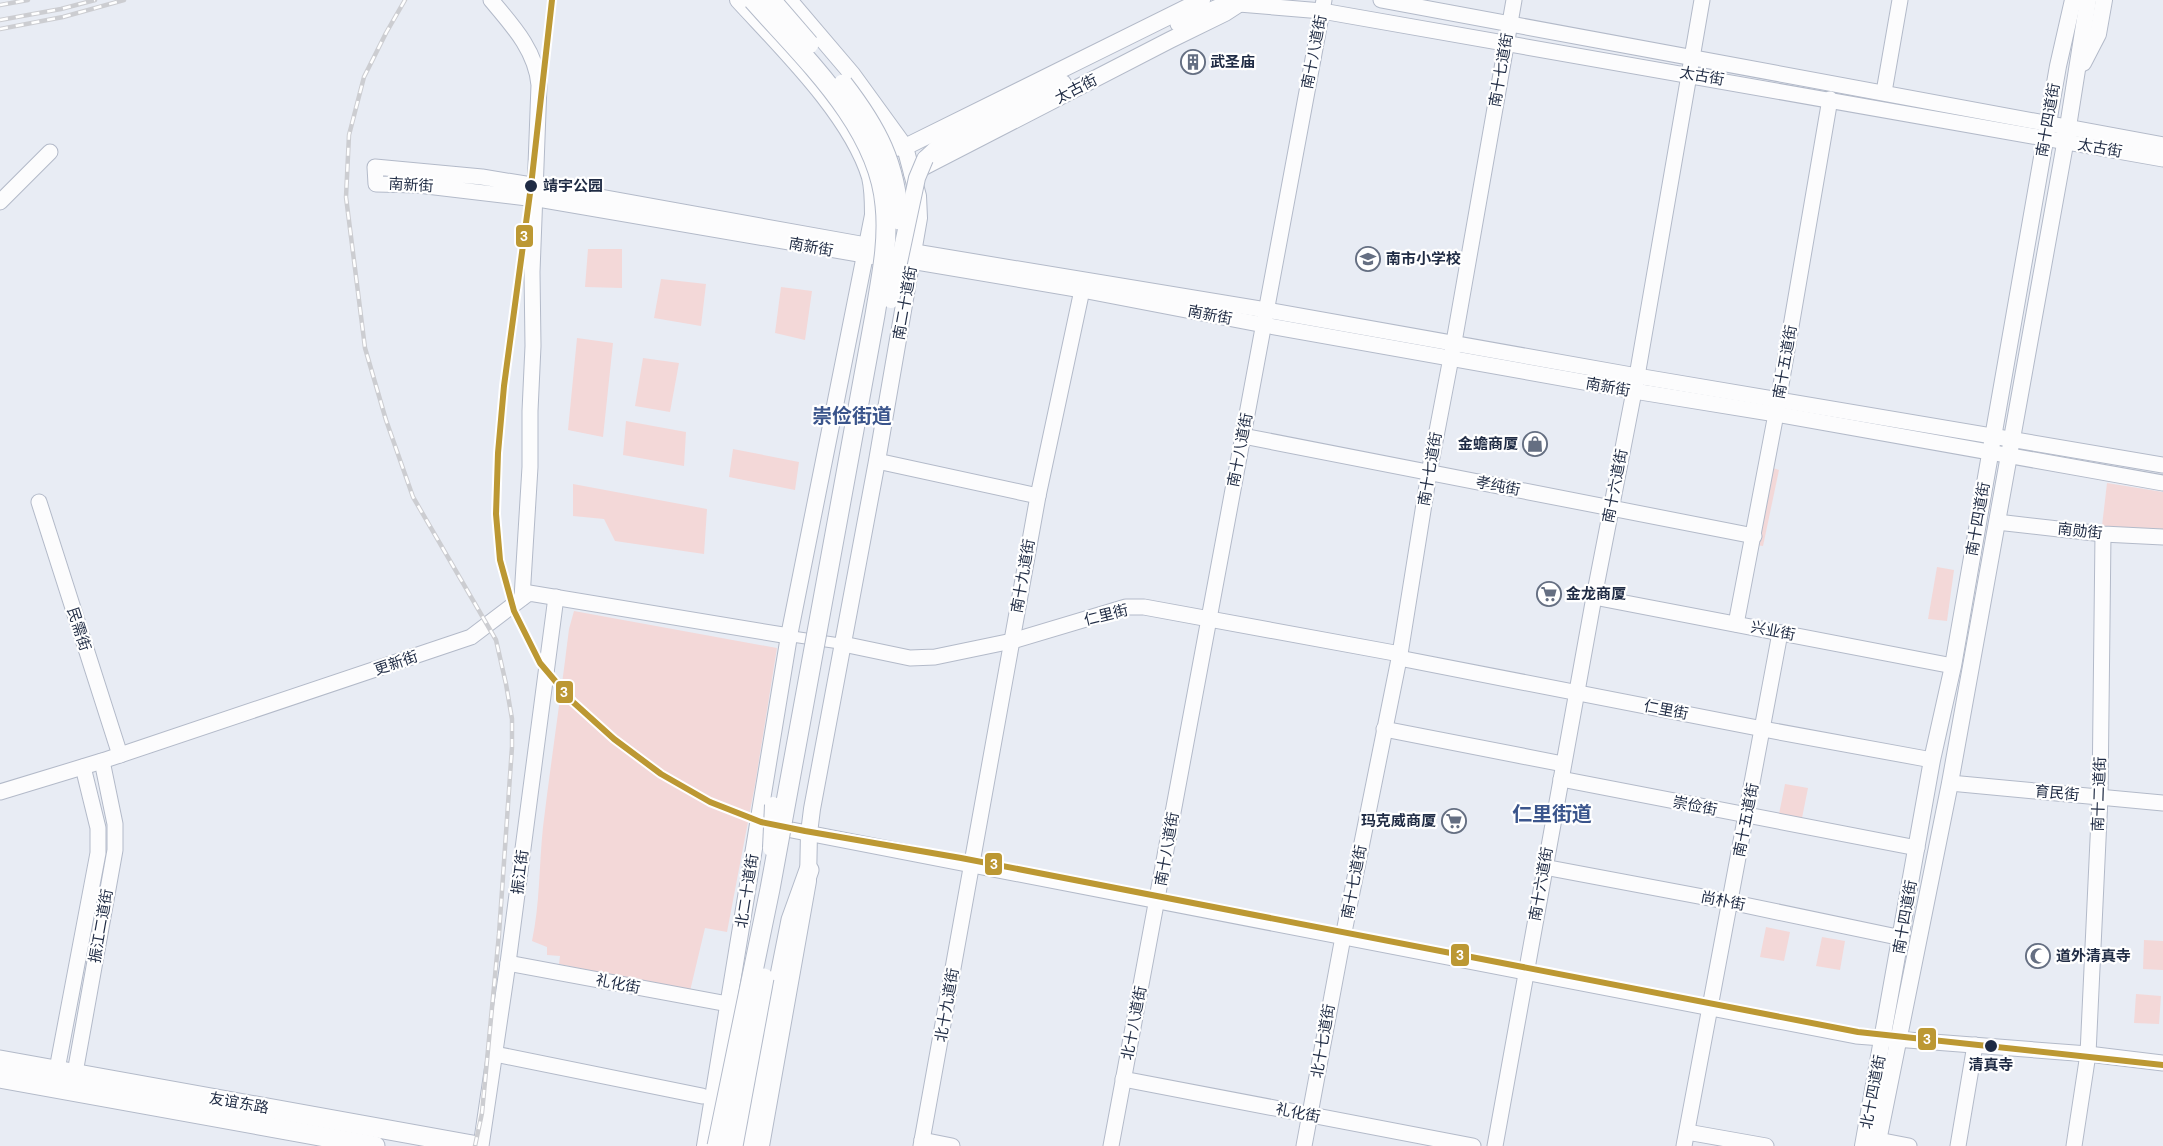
<svg xmlns="http://www.w3.org/2000/svg" width="2163" height="1146" font-family="'DM Sans','Noto Sans SC',sans-serif">
	<style>
		.green { fill: #f3d8d8 }
		.lines { fill: none; stroke-linecap: round; stroke-linejoin: round }
		.street-casing { stroke: #b3bac9; stroke-width: 12 }
		.secondary-casing { stroke: #b3bac9; stroke-width: 17 }
		.primary-casing { stroke: #b3bac9; stroke-width: 18 }
		.highway-casing { stroke: #b3bac9; stroke-width: 21 }
		.street { stroke: #fcfcfd; stroke-width: 10 }
		.secondary { stroke: #fcfcfd; stroke-width: 15 }
		.primary { stroke: #fcfcfd; stroke-width: 16 }
		.highway { stroke: #fcfcfd; stroke-width: 19 }
		.rail-casing { stroke: #cccdd1; stroke-width: 4.5 }
		.rail { stroke: #fff; stroke-width: 2.5; stroke-dasharray: 8; stroke-linecap: butt }
		.primary-bridge-casing { stroke: #b3bac9; stroke-width: 18; stroke-linecap: butt }
		.highway-bridge-casing { stroke: #b3bac9; stroke-width: 21; stroke-linecap: butt }
		.primary-bridge { stroke: #fcfcfd; stroke-width: 16 }
		.highway-bridge { stroke: #fcfcfd; stroke-width: 19 }
		.metro-1-casing { stroke: #fff; stroke-width: 10 }
		.metro-1 { stroke: #bc9833; stroke-width: 6 }
		.stop-dot { fill: #1f2b44; stroke: #fff; stroke-width: 2 }
		.labels { text-anchor: middle; stroke-width: 4.5; stroke-linejoin: round; paint-order: stroke }
		.street-label { font-size: 15px; fill: #1f2b44; stroke: #fff }
		.poi-label { font-size: 15px; font-weight: bold; fill: #1f2b44; stroke: #fff; text-anchor: start }
		.stop-label { font-size: 15px; font-weight: bold; fill: #1f2b44; stroke: #fff; text-anchor: start }
		.district-label { font-size: 20px; font-weight: bold; fill: #3b558c; stroke: #fff }
		.line-badge { stroke: #fff; stroke-width: 2 }
		.badge-label { font-size: 14px; text-anchor: middle; font-weight: bold; fill: #fff }
	</style>
	<rect width="100%" height="100%" fill="#e8ecf4"/>
	<g class="green">
		<polygon points="588,249 622,249 622,288 585,287"/>
		<polygon points="661,279 706,284 701,326 654,318"/>
		<polygon points="781,287 812,291 805,340 775,333"/>
		<polygon points="577,338 613,343 603,437 568,430"/>
		<polygon points="643,358 679,363 670,412 635,406"/>
		<polygon points="626,421 686,432 684,466 623,455"/>
		<polygon points="733,449 799,462 795,490 729,477"/>
		<polygon points="1773,468 1779,470 1763,546 1756,545"/>
		<polygon points="2107,483 2163,492 2163,529 2102,526"/>
		<polygon points="573,484 707,509 704,554 615,541 604,519 573,516"/>
		<polygon points="1937,567 1954,570 1947,621 1928,619"/>
		<path d="M574,611l203,37 -22,137 -28,147 -22,-4 -15,63 -131,-27 1,-8 -13,-1v-8l-15,-6c8,-37 7,-76 11,-114 8,-66 18,-132 26,-198z"/>
		<polygon points="1785,784 1808,788 1802,818 1779,814"/>
		<polygon points="1766,927 1790,932 1784,961 1760,957"/>
		<polygon points="1822,937 1845,941 1840,970 1816,966"/>
		<polygon points="2144,940 2163,941 2163,970 2143,969"/>
		<polygon points="2136,994 2161,996 2159,1024 2134,1023"/>
	</g>
	<g class="lines">
		<defs>
			<polyline id="street" points="789,636 843,644"/>
			<g id="secondary">
				<path d="M491,0c22,26 45,51 48,85l-7,187 1,74 -3,65v56l-8,131"/>
				<polyline points="1381,0 2163,145"/>
				<polyline points="1239,4 1322,11 2163,159"/>
				<polyline points="1178,24 1234,0"/>
				<polyline points="1884,92 1900,0"/>
				<polyline points="0,202 50,152"/>
				<polyline points="903,250 1266,310 1637,376 2163,465"/>
				<polyline points="876,257 544,200 418,185 376,184 375,167 482,177 544,187 877,247"/>
				<polyline points="899,259 1082,290 1264,325 1634,391 1776,414 2163,483"/>
				<polyline points="1243,436 1754,536"/>
				<polyline points="877,461 1038,496"/>
				<polyline points="39,502 120,755"/>
				<polyline points="1997,522 2103,534 2163,537"/>
				<polyline points="1594,597 1953,666"/>
				<polyline points="1736,624 1776,414 1830,99"/>
				<polyline points="843,644 910,658 935,657 1012,641 1126,607 1144,607 1400,654"/>
				<polyline points="1399,658 1763,729 1932,760"/>
				<polyline points="1384,729 1563,764"/>
				<polyline points="1561,779 1917,848"/>
				<polyline points="1950,783 2163,803"/>
				<polyline points="0,792 102,761 471,637 529,593 789,636"/>
				<polyline points="771,826 1856,1036 2088,1054 2163,1063"/>
				<polyline points="1544,867 1730,902 1902,938"/>
				<polyline points="508,963 728,1004"/>
				<polyline points="495,1054 702,1096"/>
				<polyline points="1123,1079 1473,1146"/>
				<polyline points="55,1080 98,853 98,828 83,767"/>
				<polyline points="73,1084 115,850 115,824 102,761"/>
				<polyline points="1687,1132 1766,1146"/>
				<polyline points="922,1140 952,1146"/>
				<polyline points="1878,1140 1909,1146"/>
				<polyline points="481,1146 508,963 556,597"/>
				<polyline points="921,1146 1038,496 1082,290"/>
				<polyline points="1111,1146 1324,0"/>
				<polyline points="1304,1146 1343,937 1400,654 1429,473 1454,342 1514,0"/>
				<polyline points="1495,1146 1594,597 1637,376 1702,0"/>
				<polyline points="1684,1146 1780,633"/>
				<polyline points="1958,1146 1975,1045"/>
				<polyline points="2074,1146 2088,1054 2100,797 2103,534"/>
			</g>
			<g id="primary">
				<polyline points="2083,63 2098,34 2104,0"/>
				<polyline points="894,148 905,147 1202,0"/>
				<polyline points="925,159 941,144 1063,83"/>
				<polyline points="912,173 1170,40 1225,13 1245,0"/>
				<path d="M705,1146l84,-510 84,-421c0,-12 0,-26 -3,-38 -19,-62 -88,-129 -132,-177"/>
				<polyline points="761,1146 808,881 809,833 812,809 877,461 919,218 918,196 905,147 852,74 789,0"/>
				<polyline points="1863,1146 1932,760 1953,666 2058,66 2073,0"/>
				<polyline points="1877,1146 1950,783 2067,133 2088,0"/>
			</g>
			<g id="highway">
				<polyline points="0,1060 478,1146"/>
				<polyline points="0,1078 375,1146"/>
				<polyline points="746,1146 791,920 809,870"/>
			</g>
		</defs>
		<use href="#street" class="street-casing"/>
		<use href="#secondary" class="secondary-casing"/>
		<use href="#primary" class="primary-casing"/>
		<use href="#highway" class="highway-casing"/>
		<use href="#street" class="street"/>
		<use href="#secondary" class="secondary"/>
		<use href="#primary" class="primary"/>
		<use href="#highway" class="highway"/>
		<defs>
			<g id="rail">
				<polyline points="405,0 386,33 364,77 349,135 346,197 365,348 386,420 413,497 496,640 506,684 512,719 512,747 499,934 482,1113 475,1146"/>
				<polyline points="0,5 28,0"/>
				<polyline points="0,20 61,9 95,0"/>
				<polyline points="0,29 63,17 124,0"/>
			</g>
		</defs>
		<use href="#rail" class="rail-casing"/>
		<use href="#rail" class="rail"/>
		<defs>
			<g id="primary-bridge">
				<polyline points="891,300 917,178 925,159"/>
				<polyline points="771,848 773,805"/>
			</g>
			<g id="highway-bridge">
				<polyline points="771,0 809,44"/>
				<path d="M843,84c34,44 53,80 56,136"/>
				<path d="M717,1146l53,-257 105,-574c6,-37 14,-73 10,-110 -7,-80 -82,-148 -132,-205"/>
				<polyline points="733,1146 764,978"/>
			</g>
		</defs>
		<use href="#primary-bridge" class="primary-bridge-casing"/>
		<use href="#highway-bridge" class="highway-bridge-casing"/>
		<use href="#primary-bridge" class="primary-bridge"/>
		<use href="#highway-bridge" class="highway-bridge"/>
		<defs>
			<polyline id="metro-1" points="552,0 531,186 504,386 498,453 496,514 500,560 514,611 540,663 573,702 614,739 661,774 710,802 761,822 805,831 961,858 1858,1032 2163,1065"/>
		</defs>
		<use href="#metro-1" class="metro-1-casing"/>
		<use href="#metro-1" class="metro-1"/>
	</g>
	<defs>
		<symbol id="building-ring" viewBox="-11 -11 22 22"><circle r="9.5" fill="#fff" stroke="#656f82" stroke-width="1.5"/><path d="M-4-6H4V6H1V3H-1V6H-4ZM-2.5-4.3h1.7v1.8h-1.7ZM.8-4.3h1.7v1.8H.8ZM-2.5-1h1.7V.8h-1.7ZM.8-1h1.7V.8H.8Z" fill="#656f82"/></symbol>
		<symbol id="school-ring" viewBox="-11 -11 22 22"><circle r="9.5" fill="#fff" stroke="#656f82" stroke-width="1.5"/><path d="M0-5L7-2L0 1L-7-2ZM-4 1L0 2.5L4 1V4Q0 6-4 4Z" fill="#656f82"/></symbol>
		<symbol id="shop-ring" viewBox="-11 -11 22 22"><circle r="9.5" fill="#fff" stroke="#656f82" stroke-width="1.5"/><path d="M-5-2.5h2.3a2.7 3.5 0 0 1 5.4 0H5L5.5 6h-11ZM-1.5-2.5h3a1.5 2.3 0 0 0-3 0Z" fill="#656f82"/></symbol>
		<symbol id="supermarket-ring" viewBox="-11 -11 22 22"><circle r="9.5" fill="#fff" stroke="#656f82" stroke-width="1.5"/><path d="M-6-5.5h2.5l.6 2H6L4.5 2H-2.5L-4.4-4H-6ZM-1.5 3.2a1.3 1.3 0 1 0 .1 0ZM3 3.2a1.3 1.3 0 1 0 .1 0Z" fill="#656f82"/></symbol>
		<symbol id="mosque-ring" viewBox="-11 -11 22 22"><circle r="9.5" fill="#fff" stroke="#656f82" stroke-width="1.5"/><path d="M3.5-4.9A6 6 0 1 0 3.5 4.9A5 5 0 1 1 3.5-4.9Z" fill="#656f82"/></symbol>
	</defs>
	<g fill-rule="evenodd">
		<use href="#building-ring" x="1179" y="48" width="28" height="28"/>
		<use href="#school-ring" x="1354" y="245" width="28" height="28"/>
		<use href="#shop-ring" x="1521" y="430" width="28" height="28"/>
		<use href="#supermarket-ring" x="1535" y="580" width="28" height="28"/>
		<use href="#supermarket-ring" x="1440" y="807" width="28" height="28"/>
		<use href="#mosque-ring" x="2024" y="942" width="28" height="28"/>
	</g>
	<g class="stop-dot">
		<circle cx="531" cy="186" r="7"/>
		<circle cx="1991" cy="1046" r="7"/>
	</g>
	<g class="labels">
		<g class="street-label">
			<text transform="translate(1314 52) rotate(-79)" y="5">南十八道街</text>
			<text transform="translate(1501 70) rotate(-80)" y="5">南十七道街</text>
			<text transform="translate(1702 76) rotate(10)" y="5">太古街</text>
			<text transform="translate(1076 89) rotate(-27)" y="5">太古街</text>
			<text transform="translate(2048 120) rotate(-80)" y="5">南十四道街</text>
			<text transform="translate(2100 148) rotate(10)" y="5">太古街</text>
			<text transform="translate(411 185) rotate(3)" y="5">南新街</text>
			<text transform="translate(811 247) rotate(10)" y="5">南新街</text>
			<text transform="translate(905 303) rotate(-80)" y="5">南二十道街</text>
			<text transform="translate(1210 315) rotate(11)" y="5">南新街</text>
			<text transform="translate(1785 362) rotate(-80)" y="5">南十五道街</text>
			<text transform="translate(1608 387) rotate(10)" y="5">南新街</text>
			<text transform="translate(1240 450) rotate(-79)" y="5">南十八道街</text>
			<text transform="translate(1430 469) rotate(-80)" y="5">南十七道街</text>
			<text transform="translate(1498 486) rotate(11)" y="5">孝纯街</text>
			<text transform="translate(1615 486) rotate(-79)" y="5">南十六道街</text>
			<text transform="translate(1978 519) rotate(-80)" y="5">南十四道街</text>
			<text transform="translate(2080 531) rotate(6)" y="5">南勋街</text>
			<text transform="translate(1023 576) rotate(-80)" y="5">南十九道街</text>
			<text transform="translate(1106 615) rotate(-14)" y="5">仁里街</text>
			<text transform="translate(79 629) rotate(72)" y="5">民需街</text>
			<text transform="translate(1773 631) rotate(11)" y="5">兴业街</text>
			<text transform="translate(396 663) rotate(-19)" y="5">更新街</text>
			<text transform="translate(1666 710) rotate(11)" y="5">仁里街</text>
			<text transform="translate(2057 793) rotate(5)" y="5">育民街</text>
			<text transform="translate(2099 794) rotate(-88)" y="5">南十二道街</text>
			<text transform="translate(1695 806) rotate(11)" y="5">崇俭街</text>
			<text transform="translate(1746 820) rotate(-79)" y="5">南十五道街</text>
			<text transform="translate(1167 849) rotate(-80)" y="5">南十八道街</text>
			<text transform="translate(520 872) rotate(-83)" y="5">振江街</text>
			<text transform="translate(1354 882) rotate(-79)" y="5">南十七道街</text>
			<text transform="translate(1541 884) rotate(-80)" y="5">南十六道街</text>
			<text transform="translate(747 891) rotate(-81)" y="5">北二十道街</text>
			<text transform="translate(1723 901) rotate(11)" y="5">尚朴街</text>
			<text transform="translate(1905 917) rotate(-80)" y="5">南十四道街</text>
			<text transform="translate(101 926) rotate(-80)" y="5">振江二道街</text>
			<text transform="translate(618 984) rotate(11)" y="5">礼化街</text>
			<text transform="translate(947 1005) rotate(-80)" y="5">北十九道街</text>
			<text transform="translate(1134 1023) rotate(-79)" y="5">北十八道街</text>
			<text transform="translate(1323 1041) rotate(-80)" y="5">北十七道街</text>
			<text transform="translate(1873 1092) rotate(-79)" y="5">北十四道街</text>
			<text transform="translate(239 1103) rotate(10)" y="5">友谊东路</text>
			<text transform="translate(1298 1113) rotate(11)" y="5">礼化街</text>
		</g>
		<g class="poi-label">
			<text x="1210" y="67">武圣庙</text>
			<text x="1386" y="264">南市小学校</text>
			<text x="1518" y="449" text-anchor="end">金蟾商厦</text>
			<text x="1566" y="599">金龙商厦</text>
			<text x="1436" y="826" text-anchor="end">玛克威商厦</text>
			<text x="2056" y="961">道外清真寺</text>
		</g>
		<g class="stop-label">
			<text x="543" y="191">靖宇公园</text>
			<text x="1991" y="1070" text-anchor="middle">清真寺</text>
		</g>
		<g class="district-label">
			<text x="852" y="423">崇俭街道</text>
			<text x="1552" y="821">仁里街道</text>
		</g>
	</g>
	<g class="line-badge">
		<rect x="515" y="224" width="19" height="24" rx="5" fill="#bc9833"/>
		<rect x="555" y="680" width="19" height="24" rx="5" fill="#bc9833"/>
		<rect x="984" y="852" width="19" height="24" rx="5" fill="#bc9833"/>
		<rect x="1450" y="943" width="20" height="24" rx="5" fill="#bc9833"/>
		<rect x="1917" y="1027" width="20" height="24" rx="5" fill="#bc9833"/>
	</g>
	<g class="badge-label">
		<text x="524" y="241">3</text>
		<text x="564" y="697">3</text>
		<text x="994" y="869">3</text>
		<text x="1460" y="960">3</text>
		<text x="1927" y="1044">3</text>
	</g>
</svg>
